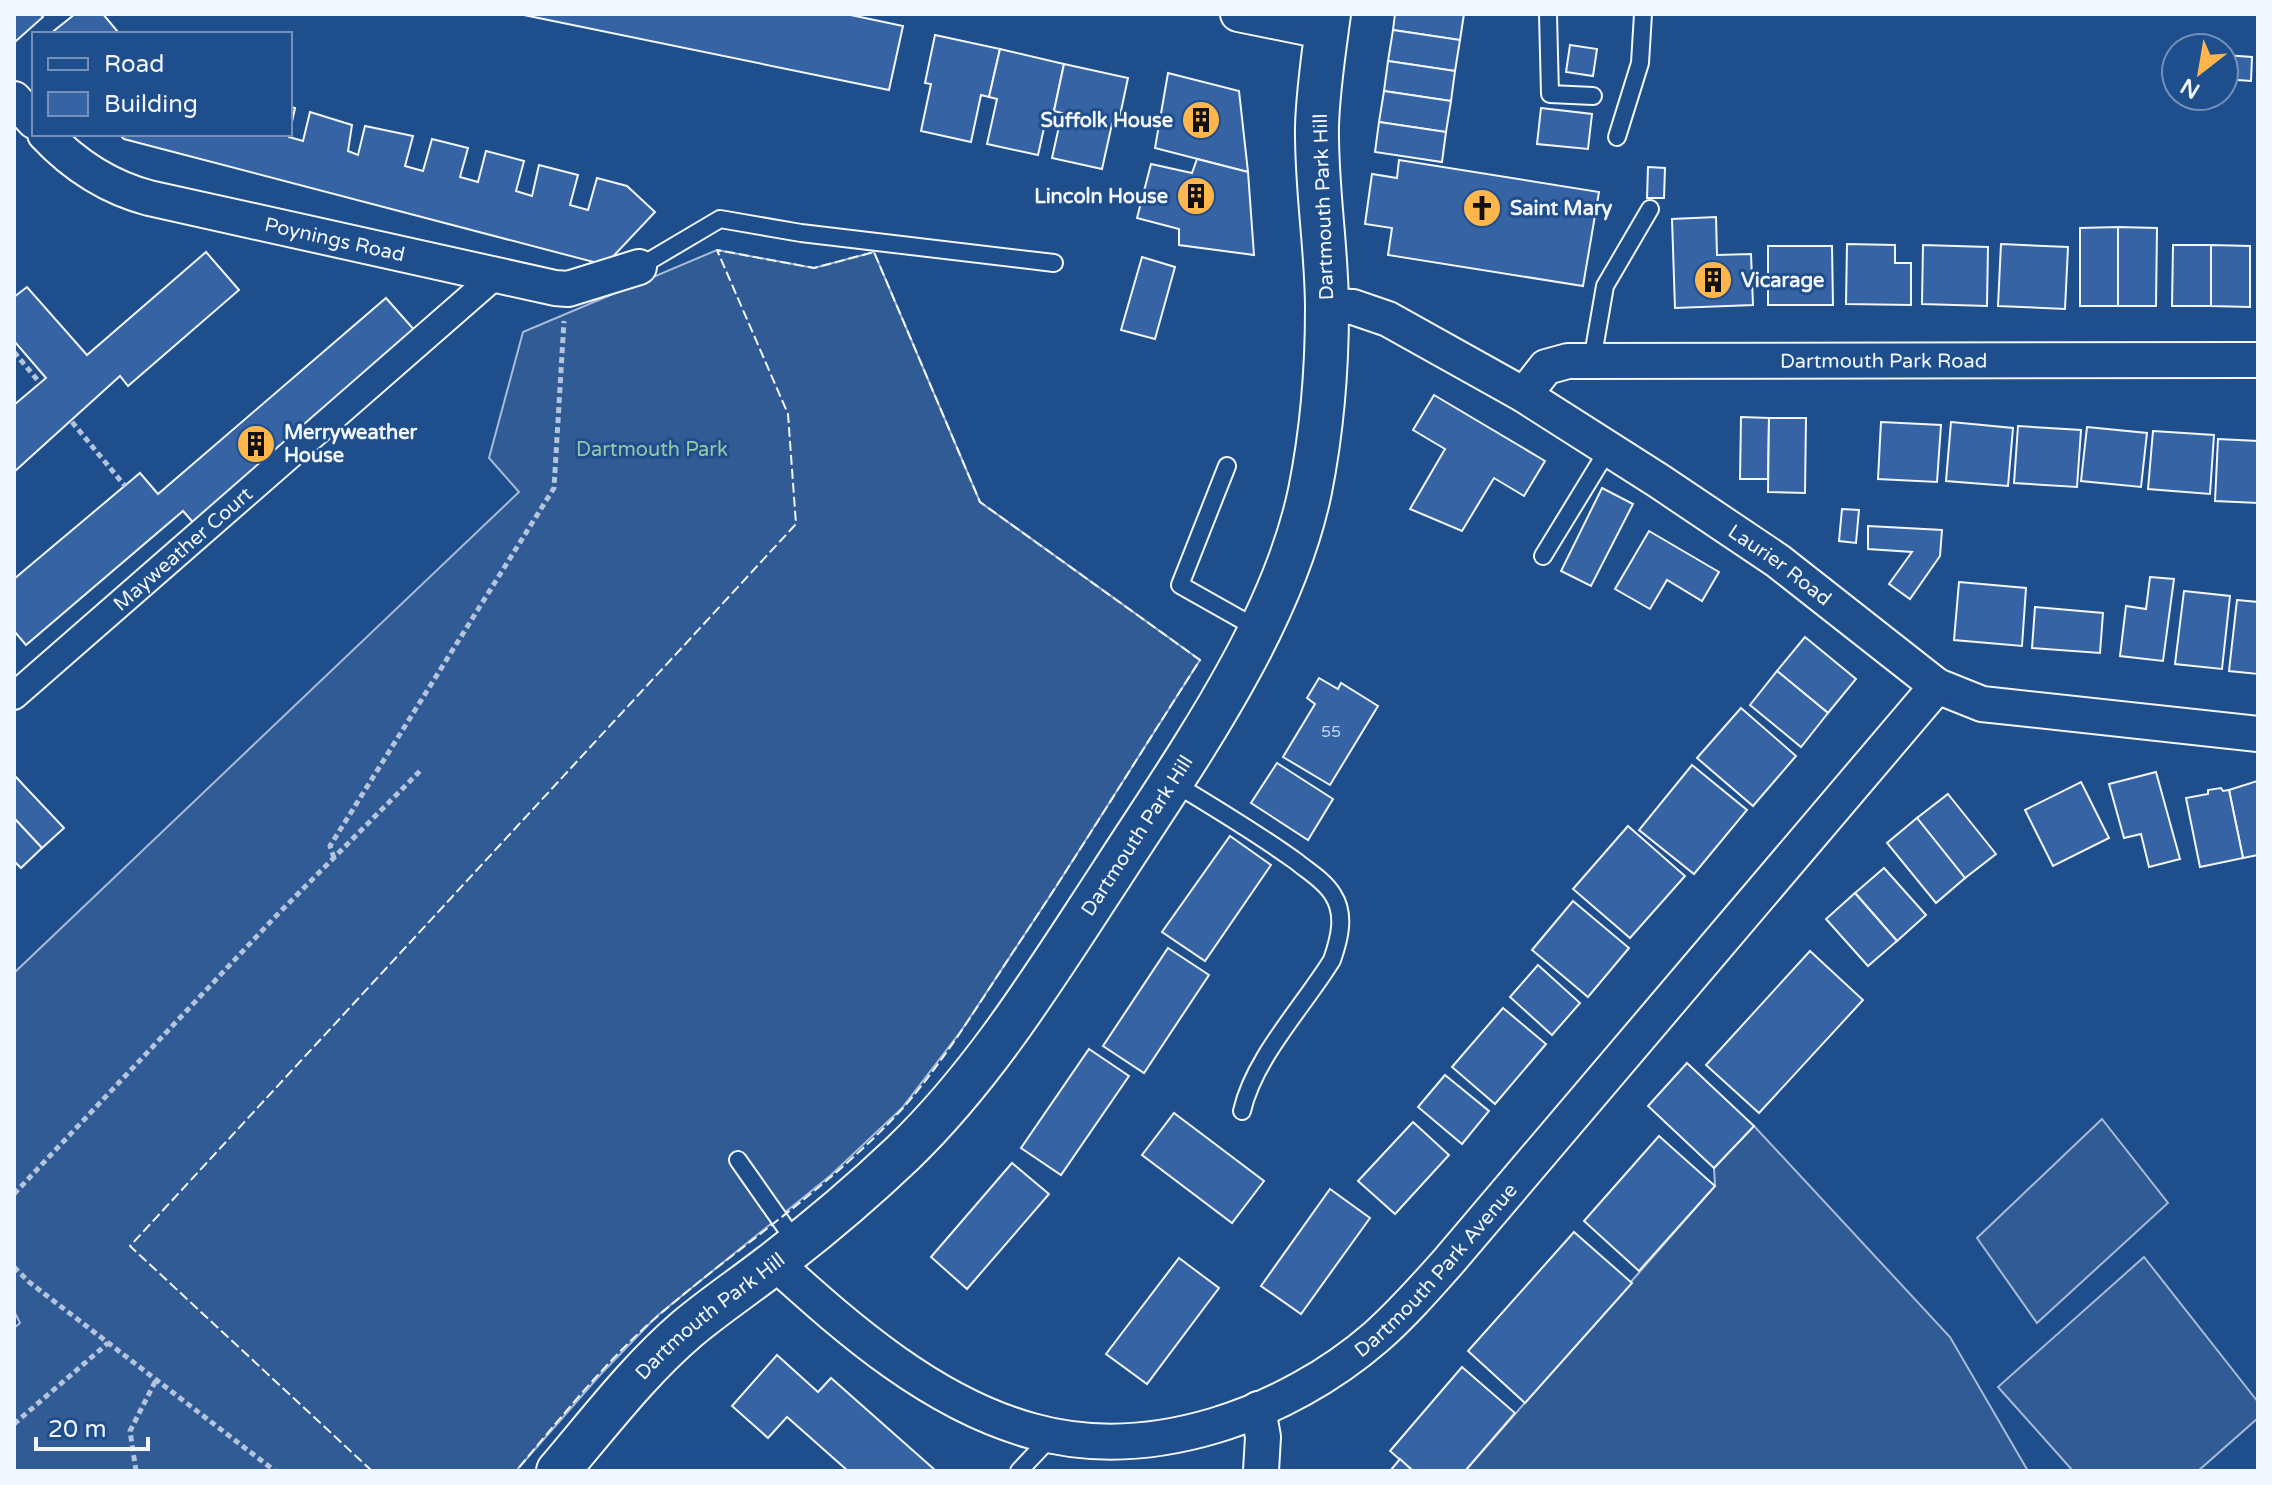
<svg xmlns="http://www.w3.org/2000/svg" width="2272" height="1485" font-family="'Varela Round',sans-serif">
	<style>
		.built { fill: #305b95; stroke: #a8bbd7; stroke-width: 2 }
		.building { fill: #3563a3; stroke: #f2f6ff; stroke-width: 2 }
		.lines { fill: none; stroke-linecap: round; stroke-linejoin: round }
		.service-casing { stroke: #f2f6ff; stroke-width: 20 }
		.pedestrian-casing { stroke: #f2f6ff; stroke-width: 30 }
		.minor-casing { stroke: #f2f6ff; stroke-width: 38 }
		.tertiary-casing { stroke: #f2f6ff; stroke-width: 46 }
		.path { stroke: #b3c4dc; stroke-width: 5; stroke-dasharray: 6 4; stroke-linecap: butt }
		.service { stroke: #1f4e8c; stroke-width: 16 }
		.pedestrian { stroke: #1f4e8c; stroke-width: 26 }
		.minor { stroke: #1f4e8c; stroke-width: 34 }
		.tertiary { stroke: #1f4e8c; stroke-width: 42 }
		.fence { stroke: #f2f6ff; stroke-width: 2; stroke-dasharray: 10 4; stroke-linecap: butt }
		.labels { text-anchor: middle; stroke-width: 6; stroke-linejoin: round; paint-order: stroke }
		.number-label { font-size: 16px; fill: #c3d1e8 }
		.poi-label { font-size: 20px; font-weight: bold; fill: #f2f6ff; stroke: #1f4e8c; text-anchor: start }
		.street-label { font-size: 20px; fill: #f2f6ff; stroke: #1f4e8c }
		.park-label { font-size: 20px; fill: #97c8a6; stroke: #1f4e8c }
	</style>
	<rect width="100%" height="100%" fill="#1f4e8c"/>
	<g class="built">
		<polygon points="717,250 814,268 874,252 980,502 1200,660 1054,890 961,1031 902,1108 831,1175 657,1316 600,1375 516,1471 14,1471 14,1328 20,1323 14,1311 14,973 519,492 489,458 523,332"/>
		<polygon points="2102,1119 2168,1203 2037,1323 1977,1238"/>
		<polygon points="1754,1126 1950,1337 2028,1471 1465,1471 1715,1186 1714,1168"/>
		<polygon points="2144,1257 2258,1402 2258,1418 2198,1471 2073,1471 1998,1387"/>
	</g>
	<g class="building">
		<polygon points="14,14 40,14 43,17 16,41 14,38"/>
		<polygon points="75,14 103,14 118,32 50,34"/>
		<polygon points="519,14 846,14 903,26 889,90"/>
		<polygon points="1395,14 1464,14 1460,40 1393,30"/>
		<polygon points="1393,30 1460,40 1455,71 1388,61"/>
		<polygon points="935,35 1000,49 989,97 981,95 971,142 921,131 931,84 925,83"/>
		<polygon points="1570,45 1597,49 1593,76 1566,72"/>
		<polygon points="1000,49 1064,64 1054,111 1048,110 1038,155 987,144 997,99 989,97"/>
		<polygon points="2224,55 2252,57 2251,81 2224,79"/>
		<polygon points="1388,61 1455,71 1451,101 1384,91"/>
		<polygon points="1064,64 1128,78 1118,125 1112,124 1102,169 1052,158 1062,113 1054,111"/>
		<polygon points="1168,73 1239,91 1248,172 1155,148"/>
		<polygon points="1384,91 1451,101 1446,132 1379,122"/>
		<polygon points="290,107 295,108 290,131"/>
		<polygon points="1541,108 1592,114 1588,149 1537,144"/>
		<polygon points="310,112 352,125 348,151 358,155 365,126 413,136 405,166 423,171 432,139 468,148 460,177 478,182 486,151 524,161 516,191 532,196 539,165 578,175 570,205 588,210 597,178 627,186 655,212 605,265 124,139 119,134 289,134 289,137 303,141"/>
		<polygon points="1379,122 1446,132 1442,162 1375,152"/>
		<polygon points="1197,159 1248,172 1254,255 1179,245 1179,229 1137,218 1151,164 1192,173"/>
		<polygon points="1399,160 1599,192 1583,286 1388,255 1392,228 1365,224 1372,174 1397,178"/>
		<polygon points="1648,167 1665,168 1664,198 1647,198"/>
		<polygon points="1716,217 1717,255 1751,254 1753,305 1675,308 1672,219"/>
		<polygon points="2118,227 2118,306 2080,306 2080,228"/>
		<polygon points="2118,227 2157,228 2156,306 2118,306"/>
		<polygon points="1847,244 1895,245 1895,263 1911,263 1911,305 1846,304"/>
		<polygon points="2001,244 2068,247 2065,309 1998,306"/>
		<polygon points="1923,245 1988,247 1987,306 1922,304"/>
		<polygon points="2173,245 2211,245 2211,306 2172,306"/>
		<polygon points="2211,245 2250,246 2250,307 2211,306"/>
		<polygon points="1768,246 1832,246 1833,305 1768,305"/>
		<polygon points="206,252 239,290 128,386 120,376 14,472 14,405 46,378 14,341 14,297 27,287 87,355"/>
		<polygon points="1142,257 1175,267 1155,339 1121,330"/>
		<polygon points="386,298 416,332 198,528 183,511 26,645 14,631 14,579 140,473 158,494"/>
		<polygon points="1434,395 1545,461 1524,496 1494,478 1462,531 1410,509 1445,449 1413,430"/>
		<polygon points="1741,417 1769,418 1768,479 1740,479"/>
		<polygon points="1769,418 1806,418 1805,493 1768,492"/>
		<polygon points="1881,422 1941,425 1937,482 1878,479"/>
		<polygon points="1951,422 2013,428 2008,486 1946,481"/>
		<polygon points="2018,426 2081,430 2077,487 2014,483"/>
		<polygon points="2087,427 2147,433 2141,487 2081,481"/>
		<polygon points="2153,431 2214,435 2210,494 2148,489"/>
		<polygon points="2218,439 2258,441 2258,503 2215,501"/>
		<polygon points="1602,488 1633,504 1591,586 1561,571"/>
		<polygon points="1842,509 1859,510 1856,543 1839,541"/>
		<polygon points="1868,526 1942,530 1940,556 1910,599 1889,584 1912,552 1868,549"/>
		<polygon points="1649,531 1719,572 1702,601 1667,580 1650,609 1615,589"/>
		<polygon points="2150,577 2174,579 2163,661 2120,656 2126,606 2146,609"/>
		<polygon points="1959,582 2026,588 2022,646 1954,640"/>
		<polygon points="2184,591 2230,596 2222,669 2175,664"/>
		<polygon points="2237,600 2258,602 2258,674 2229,671"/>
		<polygon points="2035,607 2103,613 2100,653 2032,648"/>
		<polygon points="1805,637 1856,679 1828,713 1777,671"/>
		<polygon points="1777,671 1828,713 1801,747 1750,705"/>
		<polygon points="1319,678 1338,689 1341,683 1378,706 1330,785 1283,757 1315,704 1307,698"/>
		<polygon points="1741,708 1796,756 1753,806 1697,758"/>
		<polygon points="1277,763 1333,799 1308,840 1251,803"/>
		<polygon points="1692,765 1747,810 1694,874 1639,830"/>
		<polygon points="2156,772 2180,859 2149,867 2141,834 2124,838 2109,784"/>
		<polygon points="14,775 64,828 42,848 14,818"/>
		<polygon points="2257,781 2258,855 2243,858 2229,790"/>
		<polygon points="2081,782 2109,838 2053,866 2025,810"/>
		<polygon points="2221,788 2223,791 2229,790 2243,858 2200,867 2186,798 2208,794 2208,790"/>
		<polygon points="1948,794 1996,854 1965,878 1917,818"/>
		<polygon points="14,818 42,848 21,868 14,861"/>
		<polygon points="1917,818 1965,878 1936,903 1887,843"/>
		<polygon points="1628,826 1685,876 1630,938 1573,889"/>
		<polygon points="1230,836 1271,865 1205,961 1162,932"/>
		<polygon points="1884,868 1926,915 1897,941 1855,893"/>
		<polygon points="1855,893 1897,941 1868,966 1826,919"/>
		<polygon points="1573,901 1629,948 1588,997 1532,950"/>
		<polygon points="1168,948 1209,975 1144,1073 1103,1046"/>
		<polygon points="1810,951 1863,1000 1759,1113 1706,1065"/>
		<polygon points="1538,965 1580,1003 1552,1035 1510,997"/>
		<polygon points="1503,1008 1546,1044 1495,1104 1452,1067"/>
		<polygon points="1089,1049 1129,1076 1061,1175 1021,1148"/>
		<polygon points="1687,1063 1754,1126 1714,1168 1648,1106"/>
		<polygon points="1445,1075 1489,1111 1462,1144 1418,1107"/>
		<polygon points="1174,1113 1264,1181 1232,1223 1142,1155"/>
		<polygon points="1413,1122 1449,1155 1395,1214 1358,1181"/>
		<polygon points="1659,1136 1715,1186 1639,1271 1584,1221"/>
		<polygon points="1012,1163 1049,1194 967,1289 931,1257"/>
		<polygon points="1330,1189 1370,1218 1301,1314 1261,1286"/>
		<polygon points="1574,1232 1632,1283 1525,1403 1468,1351"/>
		<polygon points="1179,1258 1219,1288 1147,1384 1106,1354"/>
		<polygon points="777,1355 818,1392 831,1378 935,1470 848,1471 787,1417 768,1438 732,1406"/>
		<polygon points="1462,1367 1515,1413 1465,1471 1413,1471 1390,1451"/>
		<polygon points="1400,1459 1413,1471 1390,1471"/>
	</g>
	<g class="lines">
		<defs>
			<g id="service">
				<polyline points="1548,14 1550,94 1593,96"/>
				<polyline points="1617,137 1640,63 1643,14"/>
				<polyline points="639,267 720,219 801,233 1054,263"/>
				<polyline points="1592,361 1605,286 1650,209"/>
				<polyline points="1227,466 1180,585 1258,629"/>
				<polyline points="1543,556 1609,448"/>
				<path d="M1172,782c43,26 85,51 125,80 12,10 28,19 36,33 13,20 6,45 -1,65 -29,47 -78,98 -90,151"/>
				<polyline points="738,1160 797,1244"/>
				<polyline points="1019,1471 1052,1436"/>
			</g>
			<g id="pedestrian">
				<path id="s1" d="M14,696l482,-421"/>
			</g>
			<g id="minor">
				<polyline points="1238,14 1327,32"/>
				<polyline points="14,99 34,121"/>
				<path id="s2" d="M45,134c29,31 63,53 104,64l406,90 13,1 71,-22"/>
				<path id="s3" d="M1327,306l26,1 35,12 136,76 135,86 119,80 159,125 45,18 276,30"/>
				<path id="s4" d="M1524,395l22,-28 22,-6 690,-1"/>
				<path id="s5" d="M775,1263c74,67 158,141 257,168 118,33 254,-16 344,-94 26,-23 49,-49 72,-75l489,-576"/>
				<polyline points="1258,1409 1263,1437 1261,1471"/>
			</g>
			<g id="tertiary">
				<path id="s6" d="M558,1471c41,-48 81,-101 129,-142 26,-22 56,-42 83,-63 46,-35 91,-73 133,-113 83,-80 145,-182 208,-278 74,-115 171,-249 199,-384 12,-60 17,-122 17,-182 0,-61 -11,-121 -10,-183 1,-37 7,-75 12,-112"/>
			</g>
		</defs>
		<use href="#service" class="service-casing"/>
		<use href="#pedestrian" class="pedestrian-casing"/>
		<use href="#minor" class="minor-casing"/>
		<use href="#tertiary" class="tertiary-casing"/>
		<g class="path">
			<polyline points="14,352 40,383"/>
			<polyline points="72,422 125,486"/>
			<polyline points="334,858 330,846 554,488 564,321"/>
			<polyline points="14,1194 275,917 422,769"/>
			<polyline points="14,1267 29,1282 275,1471"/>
			<polyline points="14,1424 108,1343"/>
			<polyline points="136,1471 130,1431 156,1380"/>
		</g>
		<use href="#service" class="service"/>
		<use href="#pedestrian" class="pedestrian"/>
		<use href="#minor" class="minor"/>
		<use href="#tertiary" class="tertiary"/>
		<path class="fence" d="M372,1471l-242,-225 666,-722 -8,-110 -71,-164 97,18 60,-16 106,250 220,158c-63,98 -124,198 -189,295 -34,52 -67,106 -108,153 -72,79 -164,138 -244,207 -50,42 -101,106 -143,156"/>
	</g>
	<defs>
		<symbol id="building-disc" viewBox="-11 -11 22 22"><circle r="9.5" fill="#ffb74d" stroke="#1f4e8c"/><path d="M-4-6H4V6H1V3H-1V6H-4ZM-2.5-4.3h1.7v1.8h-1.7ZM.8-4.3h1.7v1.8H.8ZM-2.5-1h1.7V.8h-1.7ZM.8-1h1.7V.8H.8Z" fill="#111"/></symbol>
		<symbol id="church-disc" viewBox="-11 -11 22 22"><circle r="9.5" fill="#ffb74d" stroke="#1f4e8c"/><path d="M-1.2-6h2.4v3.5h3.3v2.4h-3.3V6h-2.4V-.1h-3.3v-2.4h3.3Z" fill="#111"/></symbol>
	</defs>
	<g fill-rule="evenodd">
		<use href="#building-disc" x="1179" y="98" width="44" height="44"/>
		<use href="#building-disc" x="1174" y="174" width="44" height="44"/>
		<use href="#church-disc" x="1460" y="186" width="44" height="44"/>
		<use href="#building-disc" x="1691" y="258" width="44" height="44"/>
		<use href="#building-disc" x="234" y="422" width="44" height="44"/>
	</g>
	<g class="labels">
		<g class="number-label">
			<text x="1331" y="737">55</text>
		</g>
		<g class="poi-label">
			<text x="1173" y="127" text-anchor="end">Suffolk House</text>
			<text x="1168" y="203" text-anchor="end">Lincoln House</text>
			<text x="1510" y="215">Saint Mary</text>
			<text x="1741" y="287">Vicarage</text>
			<text x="284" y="439">Merryweather<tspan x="284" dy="23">House</tspan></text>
		</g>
		<g class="street-label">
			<text transform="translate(1323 207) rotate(-92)" y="7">Dartmouth Park Hill</text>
			<text dy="7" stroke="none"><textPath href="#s2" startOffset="314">Poynings Road</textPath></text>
			<text dy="7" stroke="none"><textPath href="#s4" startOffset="374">Dartmouth Park Road</textPath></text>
			<text dy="7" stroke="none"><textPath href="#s1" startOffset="224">Mayweather Court</textPath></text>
			<text dy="7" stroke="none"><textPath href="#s3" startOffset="526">Laurier Road</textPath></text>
			<text dy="7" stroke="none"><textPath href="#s6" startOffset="866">Dartmouth Park Hill</textPath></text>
			<text dy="7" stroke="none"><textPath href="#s5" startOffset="770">Dartmouth Park Avenue</textPath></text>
			<text dy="7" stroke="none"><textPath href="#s6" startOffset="218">Dartmouth Park Hill</textPath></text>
		</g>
		<g class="park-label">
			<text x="652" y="456">Dartmouth Park</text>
		</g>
	</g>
	<rect width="2272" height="1485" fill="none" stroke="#f2f6ff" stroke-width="32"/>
	<rect x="32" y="32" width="260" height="104" fill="#1f4e8c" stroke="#7391ba" stroke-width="2"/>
	<rect x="48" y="58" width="40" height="12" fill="#1f4e8c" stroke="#7391ba" stroke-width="2"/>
	<text x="104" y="72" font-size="24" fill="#f2f6ff">Road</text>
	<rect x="48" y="92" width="40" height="24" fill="#3563a3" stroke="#7391ba" stroke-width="2"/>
	<text x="104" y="112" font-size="24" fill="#f2f6ff">Building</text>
	<g transform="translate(2200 72) rotate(211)"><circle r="38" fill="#1f4e8c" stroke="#7391ba" stroke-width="2"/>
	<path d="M0-6L14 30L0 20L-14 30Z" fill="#ffb74d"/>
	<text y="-12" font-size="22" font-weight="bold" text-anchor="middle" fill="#f2f6ff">N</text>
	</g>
	<path d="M36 1437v12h112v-12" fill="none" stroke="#f2f6ff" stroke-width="4"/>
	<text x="48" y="1437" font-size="24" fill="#f2f6ff" stroke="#1f4e8c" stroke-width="6" paint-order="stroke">20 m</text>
</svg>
